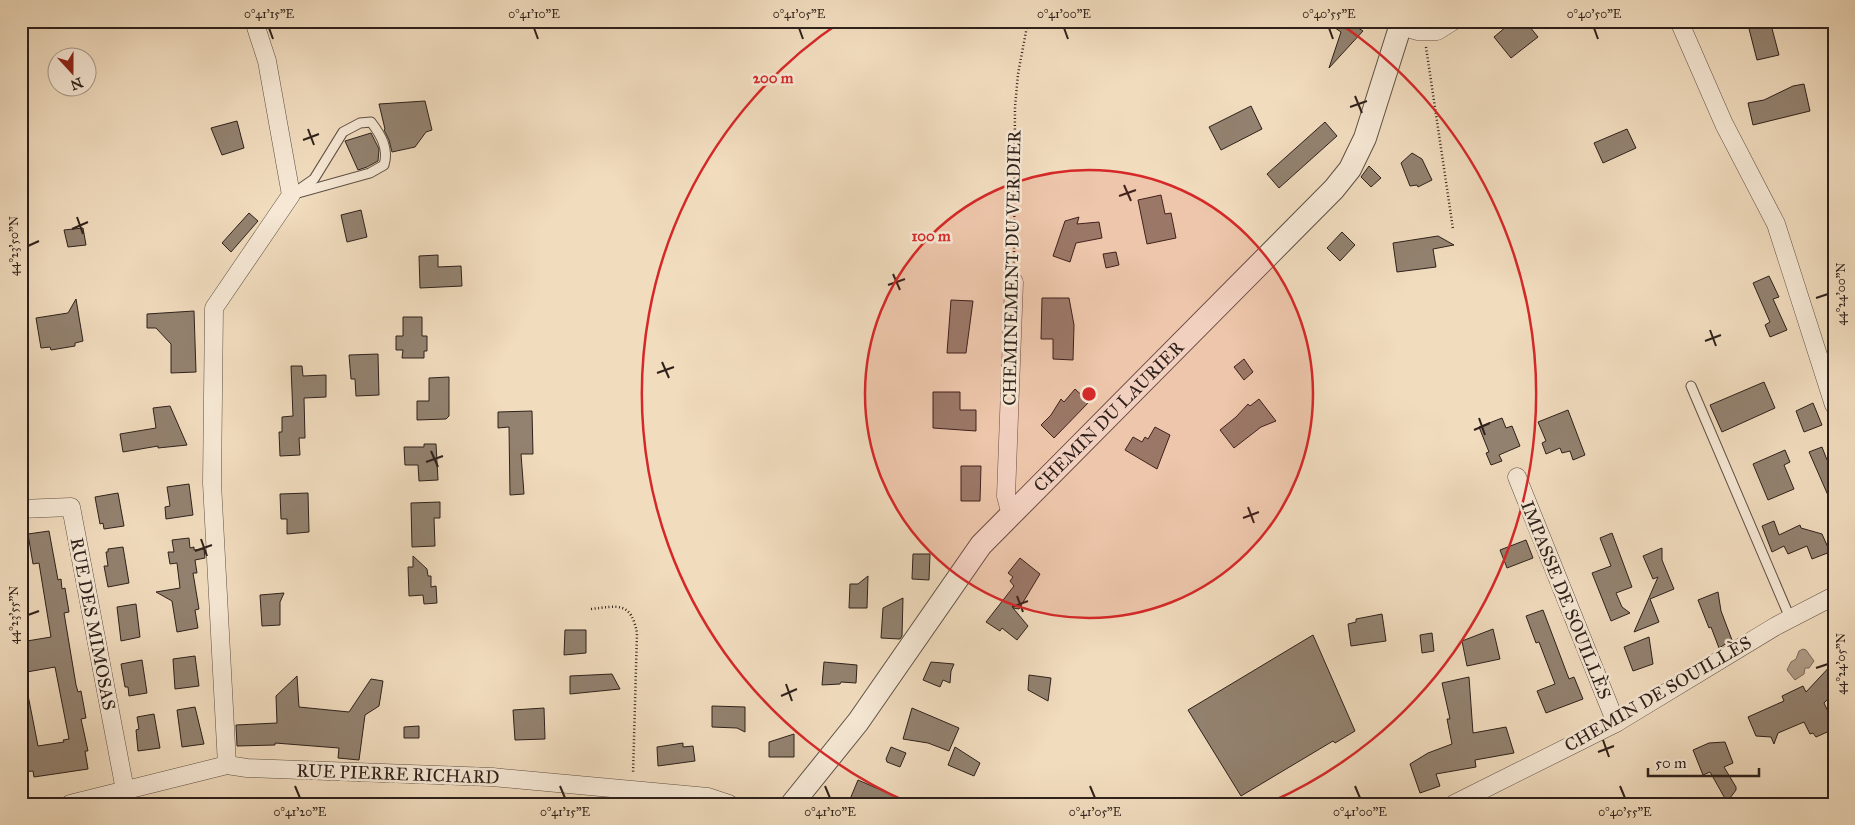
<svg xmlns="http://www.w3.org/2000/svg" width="1855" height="825" font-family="'IM FELL Great Primer',serif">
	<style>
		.water { fill: #af9c87; stroke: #7b6b5c }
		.building { fill: #938270; stroke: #2e211b }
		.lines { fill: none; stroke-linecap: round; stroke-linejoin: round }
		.service-casing { stroke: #5f5044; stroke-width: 11 }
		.minor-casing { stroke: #5f5044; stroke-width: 19 }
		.tertiary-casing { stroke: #5f5044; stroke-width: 24 }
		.path { stroke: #2e211b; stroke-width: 2.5; stroke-dasharray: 1 2.5; stroke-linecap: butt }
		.service { stroke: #f6e8d5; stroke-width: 9 }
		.minor { stroke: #f6e8d5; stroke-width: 18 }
		.tertiary { stroke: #f6e8d5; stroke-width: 22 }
		.ticks { fill: none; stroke: #2e211b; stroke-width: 2 }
		.ring { fill: none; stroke: #d62828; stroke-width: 2.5 }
		.labels { text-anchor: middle; stroke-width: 5; stroke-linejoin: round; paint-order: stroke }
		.street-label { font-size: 18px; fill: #2e211b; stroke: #f6e8d5 }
		.centre { fill: #d62828; stroke: #f6e8d5; stroke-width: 2.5 }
		.ring-label { font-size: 15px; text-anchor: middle; font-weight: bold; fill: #d62828; stroke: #f6e8d5; stroke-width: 5; stroke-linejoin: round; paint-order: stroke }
		.neatline { fill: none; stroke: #2e211b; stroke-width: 2 }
		.ticks-label { font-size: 12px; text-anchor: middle; fill: #2e211b }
	</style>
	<rect width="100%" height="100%" fill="#f1dcbe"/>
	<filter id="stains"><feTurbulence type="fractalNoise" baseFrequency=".004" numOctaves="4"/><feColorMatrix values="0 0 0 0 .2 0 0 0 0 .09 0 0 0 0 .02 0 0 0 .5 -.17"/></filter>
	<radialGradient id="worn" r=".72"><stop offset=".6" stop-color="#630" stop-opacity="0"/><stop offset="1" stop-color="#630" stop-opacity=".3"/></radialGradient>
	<polygon class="water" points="1803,649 1806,650 1814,661 1809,668 1805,668 1804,674 1795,680 1787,670 1791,662 1796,659 1799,651"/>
	<g class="building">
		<polygon points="1325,21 1356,21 1355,26 1363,31 1329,68 1341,32"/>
		<polygon points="1513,21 1525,21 1538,37 1511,58 1494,37"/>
		<polygon points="1747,21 1770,21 1779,55 1757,60"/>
		<polygon points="1804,84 1810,111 1753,125 1748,103 1764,100 1793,86"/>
		<polygon points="425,101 432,130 426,132 415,147 392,152 389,140 384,130 385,129 379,104"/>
		<polygon points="1251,106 1262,129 1221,150 1209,127"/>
		<polygon points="237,121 244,148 222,155 211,128"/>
		<polygon points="1325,122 1337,136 1279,188 1267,174"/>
		<polygon points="1627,129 1636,148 1603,163 1594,143"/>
		<polygon points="371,133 379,149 378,161 367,167 358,170 345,141"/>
		<polygon points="1412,153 1422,159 1432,180 1418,187 1417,185 1410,186 1401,163"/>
		<polygon points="1369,166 1381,178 1371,187 1361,177"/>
		<polygon points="1161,195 1165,214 1171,213 1176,238 1147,244 1138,200"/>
		<polygon points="361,210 367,237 347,242 341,215"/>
		<polygon points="249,213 258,221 231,252 222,243"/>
		<polygon points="1079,217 1077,224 1099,222 1102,238 1076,243 1070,262 1053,256 1065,221"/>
		<polygon points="83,228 86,245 68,247 64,230"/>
		<polygon points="1342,232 1355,245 1340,261 1327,248"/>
		<polygon points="1438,236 1454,245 1433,249 1436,267 1397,272 1393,243"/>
		<polygon points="1116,252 1119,265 1106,268 1103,254"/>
		<polygon points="438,255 438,267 461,266 462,286 420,288 419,256"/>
		<polygon points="1769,276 1779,297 1773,299 1787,330 1770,337 1765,325 1770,322 1753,283"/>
		<polygon points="1042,298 1069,298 1074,325 1073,360 1053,359 1053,339 1041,339"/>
		<polygon points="76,299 83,341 75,343 75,346 51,350 50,347 41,348 36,318 68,313"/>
		<polygon points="951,300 973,301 966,353 947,353"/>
		<polygon points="194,311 196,372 171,373 171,344 156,328 147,328 147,314"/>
		<polygon points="403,317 422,317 422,336 427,336 427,351 424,351 424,358 402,358 403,350 396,350 396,336 403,336"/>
		<polygon points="378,354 379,395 356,396 355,379 351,379 349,355"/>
		<polygon points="1244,359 1253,372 1244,380 1234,367"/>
		<polygon points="291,366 302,366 303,376 326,375 326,397 304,398 305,438 299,438 300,455 280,456 279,432 282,432 282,417 293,416"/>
		<polygon points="449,377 449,416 446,419 417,420 417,401 429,401 429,378"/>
		<polygon points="1764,382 1775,408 1722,432 1710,405"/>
		<polygon points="1075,389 1089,402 1054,438 1041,425 1051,415 1061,399 1064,402"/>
		<polygon points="933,392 960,392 960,410 976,410 976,431 933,428"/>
		<polygon points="1259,399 1276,421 1261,427 1234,448 1220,430 1236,417 1248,404 1250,406"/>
		<polygon points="1813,403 1822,425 1804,432 1796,411"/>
		<polygon points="170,406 187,445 158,448 158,446 123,452 120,434 156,428 153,408"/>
		<polygon points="1568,410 1585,455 1573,460 1570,451 1562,453 1560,448 1546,454 1542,443 1546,441 1538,422"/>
		<polygon points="532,411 533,454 521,454 524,494 510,495 509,427 498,428 498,412"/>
		<polygon points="1502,418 1506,428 1512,426 1520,446 1499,455 1502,461 1491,465 1486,453 1489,452 1479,427"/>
		<polygon points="1155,427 1170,435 1157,469 1125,450 1133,437 1142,442 1145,437 1148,439"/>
		<polygon points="424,444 436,444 438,480 419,481 418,465 405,465 404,447 424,447"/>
		<polygon points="1822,447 1827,460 1834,457 1834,509 1809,452"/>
		<polygon points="1785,450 1790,462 1784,465 1794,489 1768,500 1753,464"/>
		<polygon points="961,466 981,466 980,501 961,501"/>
		<polygon points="189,484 193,515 166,519 165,507 170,506 167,487"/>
		<polygon points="118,493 124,526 104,529 103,523 100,524 95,497"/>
		<polygon points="308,493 309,532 287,534 287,519 281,519 280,494"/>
		<polygon points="440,502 440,518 434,518 435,546 412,547 411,503"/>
		<polygon points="1774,521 1779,535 1800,525 1801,528 1822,534 1830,552 1812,559 1807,546 1788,554 1784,546 1772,552 1762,526"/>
		<polygon points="49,531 58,580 61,579 62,589 65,588 69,612 64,613 76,685 78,692 81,691 86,718 81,719 88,751 85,751 88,769 34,777 33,771 21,772 21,691 27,690 38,746 64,742 63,740 69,739 55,667 21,673 21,642 51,637 39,563 33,564 28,534"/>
		<polygon points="1612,533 1632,587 1616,593 1622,607 1630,613 1611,621 1592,573 1611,566 1600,538"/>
		<polygon points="189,538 190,548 194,547 194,550 204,549 205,558 195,560 197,573 193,573 199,609 195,610 198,628 177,632 172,601 156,592 180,588 177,563 170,564 168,552 174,552 172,540"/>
		<polygon points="1526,540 1533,558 1507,568 1500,550"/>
		<polygon points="123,547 129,583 108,587 104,566 108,566 106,552 108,552 108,549"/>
		<polygon points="1662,548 1662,560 1674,589 1650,599 1659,622 1634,632 1658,577 1653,579 1643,556"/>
		<polygon points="913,554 930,554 929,580 912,579"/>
		<polygon points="413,556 427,569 428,576 431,576 431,587 436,586 437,603 424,604 423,595 409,596 408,567 413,567"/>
		<polygon points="1020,558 1040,574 1019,609 1013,608 1028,626 1017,640 1002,628 1000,631 986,622 1014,586 1010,581 1013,577 1008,573"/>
		<polygon points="868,576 867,608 849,608 850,584 858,584"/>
		<polygon points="1718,592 1721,611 1732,640 1719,648 1711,627 1709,628 1698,600"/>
		<polygon points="284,593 280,602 280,625 262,626 260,595"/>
		<polygon points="903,598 902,636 900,639 881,638 883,608"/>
		<polygon points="136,604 140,637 121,641 117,607"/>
		<polygon points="1543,610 1569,679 1574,677 1583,699 1546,713 1537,691 1555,684 1539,642 1536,643 1526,616"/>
		<polygon points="1382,614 1386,641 1351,646 1348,624 1356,622 1356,619"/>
		<polygon points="1493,629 1500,659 1467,666 1462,641"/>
		<polygon points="565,630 586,630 586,653 564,655"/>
		<polygon points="1432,633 1434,651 1422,653 1420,635"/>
		<polygon points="1313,635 1355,731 1335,743 1333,741 1241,796 1188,710"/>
		<polygon points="1649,637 1653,664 1633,671 1624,647"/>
		<polygon points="195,656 199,686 175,689 173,659"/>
		<polygon points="142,660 147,693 129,696 128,687 125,687 121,664"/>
		<polygon points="824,662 857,665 856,683 841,682 840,684 822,685"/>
		<polygon points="931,662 954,664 951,671 950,683 943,680 940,687 923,680"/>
		<polygon points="1834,662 1834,693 1824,703 1834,724 1834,729 1816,737 1813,733 1810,734 1804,722 1778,733 1774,744 1771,737 1756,736 1748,717 1784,701 1782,696 1803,686 1806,692"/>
		<polygon points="612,674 620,689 570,694 570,676"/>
		<polygon points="1029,675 1051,678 1048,701 1028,690"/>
		<polygon points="297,676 299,707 349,712 371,679 383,681 379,706 365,715 359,760 338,758 339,748 275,743 275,745 237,746 236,725 277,723 276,696"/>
		<polygon points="1469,677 1473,733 1506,727 1514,753 1475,760 1476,767 1436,774 1440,786 1420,793 1410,764 1428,753 1452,744 1447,719 1450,719 1442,683"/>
		<polygon points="712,706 745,707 745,732 737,728 712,727"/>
		<polygon points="195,707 204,744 182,747 177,710"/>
		<polygon points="544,708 545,739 515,740 513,710"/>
		<polygon points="912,708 959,728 949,751 928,743 903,739"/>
		<polygon points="154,714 160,748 138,751 136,730 139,729 137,717"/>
		<polygon points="419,726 419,738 404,738 404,727"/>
		<polygon points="794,734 794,757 769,757 769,742"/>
		<polygon points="1725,742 1733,763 1724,767 1736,787 1736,790 1727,802 1710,772 1703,775 1693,750 1709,743"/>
		<polygon points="683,743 683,747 693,746 695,761 658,766 657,747"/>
		<polygon points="891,747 906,753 900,767 887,762 886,759"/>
		<polygon points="955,747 980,763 974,776 948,765"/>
		<polygon points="858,780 913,804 848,804"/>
	</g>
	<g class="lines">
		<defs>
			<g id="service">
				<path d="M371,122c10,13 18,27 13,43l-14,8 -79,22 23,-16 29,-47 17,-9z"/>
				<polyline points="1691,386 1790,618"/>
			</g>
			<g id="minor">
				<polyline points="1679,21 1724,124 1776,224 1834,405"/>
				<polyline points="1401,26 1417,31 1437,31 1453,21"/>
				<polyline points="1517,477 1616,723"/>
				<polyline points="21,509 71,507 125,790"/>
				<polyline points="1011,515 1006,496 1014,282"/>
				<polyline points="227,765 212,483 214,308 291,195 267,61 254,21"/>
				<polyline points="70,804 227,765 247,768 492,777 708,797 729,804"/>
				<polyline points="1454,804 1616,723 1776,626 1834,596"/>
			</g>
			<g id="tertiary">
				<path id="s1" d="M792,804l66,-82 123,-177 353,-356 16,-20 15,-31 37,-117"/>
			</g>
		</defs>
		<use href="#service" class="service-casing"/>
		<use href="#minor" class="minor-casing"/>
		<use href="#tertiary" class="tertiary-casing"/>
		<g class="path">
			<polyline points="1426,47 1453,229"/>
			<polyline points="1014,266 1015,107 1018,74 1028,21"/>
			<path d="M591,609c27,-3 40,-8 46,24l-4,141"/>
		</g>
		<use href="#service" class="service"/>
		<use href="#minor" class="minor"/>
		<use href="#tertiary" class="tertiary"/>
	</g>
	<path class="ticks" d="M269,28l4,11M534,28l4,11M799,28l4,11M1064,28l4,11M1329,28l4,11M1594,28l4,11M1355,96l7,17M1350,107l17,-6M308,129l6,16M303,140l16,-6M1124,185l7,16M1119,196l17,-6M77,217l6,17M72,229l16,-7M28,246l11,-5M893,274l7,16M888,285l17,-6M1816,298l12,-4M1710,330l6,16M1705,341l16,-6M662,362l7,16M657,373l17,-6M1479,418l6,17M1474,430l16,-7M431,451l7,16M426,462l17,-6M1248,507l6,16M1243,518l16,-6M201,539l6,17M195,551l17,-6M1017,596l6,16M1012,607l16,-6M28,615l11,-4M1816,668l12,-4M786,684l6,17M781,696l16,-7M1603,740l6,17M1598,752l16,-6M295,786l5,12M560,786l5,12M825,786l5,12M1090,786l5,12M1355,786l5,12M1620,786l5,12"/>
	<circle cx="1089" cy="394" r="224" fill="#d62828" fill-opacity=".12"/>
	<g class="ring">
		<circle cx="1089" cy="394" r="224"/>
		<path d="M907 802A447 447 0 0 1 842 21M1336 21A447 447 0 0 1 1271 802"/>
	</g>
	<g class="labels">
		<g class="street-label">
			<text transform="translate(1012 268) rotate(-89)" y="6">CHEMINEMENT DU VERDIER</text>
			<text dy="6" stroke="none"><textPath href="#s1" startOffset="502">CHEMIN DU LAURIER</textPath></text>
			<text transform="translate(1566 600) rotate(68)" y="6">IMPASSE DE SOUILLÈS</text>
			<text transform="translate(93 624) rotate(79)" y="6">RUE DES MIMOSAS</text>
			<text transform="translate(1658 694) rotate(-30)" y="6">CHEMIN DE SOUILLÈS</text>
			<text transform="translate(398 774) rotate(2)" y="6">RUE PIERRE RICHARD</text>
		</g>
	</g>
	<circle cx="1089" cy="394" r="8" class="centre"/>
	<g class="ring-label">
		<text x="773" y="83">200 m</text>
		<text x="931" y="241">100 m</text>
	</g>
	<rect width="1855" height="825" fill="none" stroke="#f1dcbe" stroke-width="55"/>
	<g transform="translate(72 72) rotate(159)"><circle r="24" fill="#f6e8d5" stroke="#a6988b"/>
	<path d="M0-4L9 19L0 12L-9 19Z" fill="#8f2418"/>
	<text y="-8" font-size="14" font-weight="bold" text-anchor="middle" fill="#2e211b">N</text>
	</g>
	<path d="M1648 768v8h111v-8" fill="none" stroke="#2e211b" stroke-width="2.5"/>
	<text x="1655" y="768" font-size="15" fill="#2e211b" stroke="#f6e8d5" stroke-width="4" paint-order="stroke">50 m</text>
	<rect x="28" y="28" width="1800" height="770" class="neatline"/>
	<g class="ticks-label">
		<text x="269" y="18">0°41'15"E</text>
		<text x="534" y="18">0°41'10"E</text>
		<text x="799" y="18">0°41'05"E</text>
		<text x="1064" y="18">0°41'00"E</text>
		<text x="1329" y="18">0°40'55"E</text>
		<text x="1594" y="18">0°40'50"E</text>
		<text transform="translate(14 246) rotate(-90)" y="4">44°23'50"N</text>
		<text transform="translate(1841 294) rotate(-90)" y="4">44°24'00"N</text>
		<text transform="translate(14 615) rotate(-90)" y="4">44°23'55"N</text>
		<text transform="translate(1841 664) rotate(-90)" y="4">44°24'05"N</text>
		<text x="300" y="816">0°41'20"E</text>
		<text x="565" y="816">0°41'15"E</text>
		<text x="830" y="816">0°41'10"E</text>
		<text x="1095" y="816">0°41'05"E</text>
		<text x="1360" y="816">0°41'00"E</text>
		<text x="1625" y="816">0°40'55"E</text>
	</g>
	<rect width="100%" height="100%" filter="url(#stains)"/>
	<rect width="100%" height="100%" fill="url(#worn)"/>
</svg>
